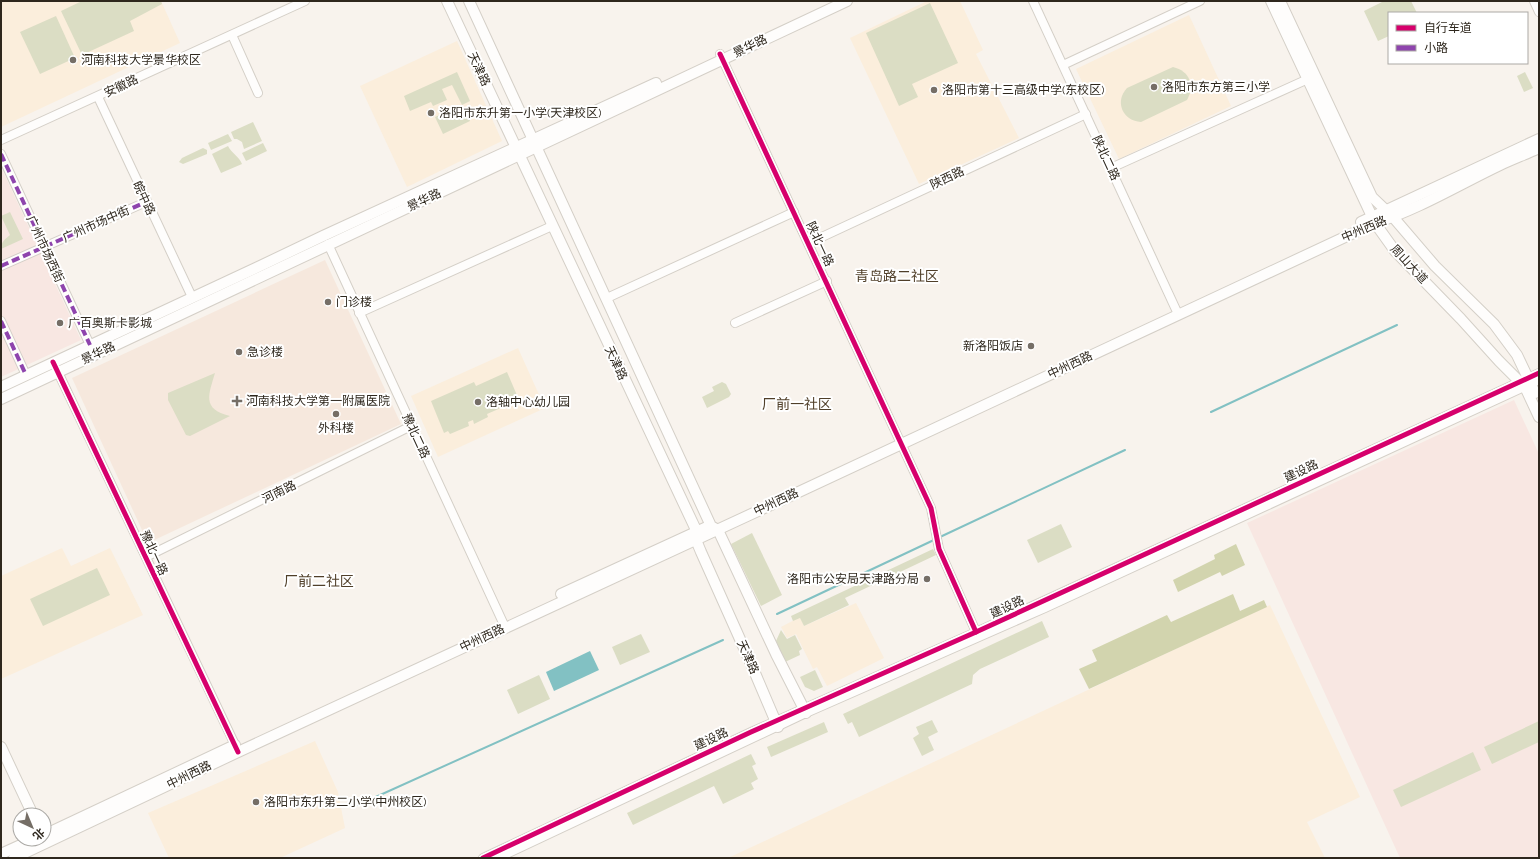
<svg xmlns="http://www.w3.org/2000/svg" width="1540" height="859" font-family="Raleway,'Noto Sans SC',sans-serif">
	<style>
		.commercial { fill: #f8e7e2 }
		.built { fill: #fbeedc }
		.medical { fill: #f6e8dd }
		.green { fill: #dbddc4 }
		.forest { fill: #d2d4ae }
		.water { fill: #82c1c3 }
		.lines { fill: none; stroke-linecap: round; stroke-linejoin: round }
		.stream { stroke: #82c1c3; stroke-width: 2 }
		.minor-casing { stroke: #d4cfc7; stroke-width: 10 }
		.major-casing { stroke: #d4cfc7; stroke-width: 12 }
		.minor { stroke: #fefdfc; stroke-width: 8 }
		.major { stroke: #fefdfc; stroke-width: 10 }
		.quiet { stroke: #8e44ad; stroke-width: 4; stroke-dasharray: 8 4; stroke-linecap: butt }
		.cycleway-casing { stroke: #fff; stroke-width: 8 }
		.cycleway { stroke: #d6006c; stroke-width: 5 }
		.poi-dot { fill: #756e66; stroke: #fff; stroke-width: 1.5 }
		.labels { text-anchor: middle; stroke-width: 4; stroke-linejoin: round; paint-order: stroke }
		.street-label { font-size: 12px; fill: #2e271d; stroke: #fff }
		.poi-label { font-size: 12px; fill: #2e271d; stroke: #fff; text-anchor: start }
		.quarter-label { font-size: 14px; fill: #503f29; stroke: #fff }
	</style>
	<rect width="100%" height="100%" fill="#f8f3ed"/>
	<g class="commercial">
		<polygon points="1,167 81,340 1,377"/>
		<polygon points="1514,400 1539,454 1539,858 1400,858 1247,523"/>
	</g>
	<g class="built">
		<polygon points="1,1 161,1 180,43 1,127"/>
		<polygon points="927,1 960,1 983,50 976,54 1019,138 919,184 850,38"/>
		<polygon points="1189,15 1231,106 1119,159 1076,69"/>
		<polygon points="457,41 502,141 407,187 360,86"/>
		<polygon points="518,348 545,408 438,457 411,396"/>
		<polygon points="62,548 71,566 110,548 143,615 1,679 1,576"/>
		<polygon points="856,603 884,658 827,686 817,667 813,669 796,634 787,638 781,627 800,617 804,626"/>
		<polygon points="1270,605 1360,797 1307,822 1325,858 728,858"/>
		<polygon points="315,741 338,792 345,828 280,858 169,858 148,813"/>
	</g>
	<polygon class="medical" points="325,260 401,424 148,543 72,378"/>
	<g class="green">
		<polygon points="82,1 161,1 162,4 130,21 134,31 82,55 61,11"/>
		<polygon points="1384,1 1411,1 1417,13 1389,13 1389,36 1378,41 1364,11"/>
		<polygon points="930,3 958,63 912,84 918,97 899,106 866,33"/>
		<polygon points="56,16 75,58 40,74 20,32"/>
		<path d="M1173,67c17,4 22,19 14,33l-46,22c-18,-1 -27,-20 -14,-34z"/>
		<polygon points="457,72 470,101 462,105 470,121 443,134 435,117 462,105 452,85 442,89 447,100 433,106 431,102 410,111 404,96"/>
		<polygon points="1525,72 1533,88 1524,92 1517,76"/>
		<polygon points="253,122 262,141 244,149 242,142 237,139 234,139 231,132"/>
		<polygon points="228,134 232,141 211,150 208,143"/>
		<polygon points="263,143 267,151 246,161 242,153"/>
		<path d="M228,146c4,8 11,10 14,18l-21,9 -9,-19z"/>
		<polygon points="203,148 207,150 207,154 183,164 179,162 182,158"/>
		<path d="M10,212l13,27 -22,10c0,-7 4,-10 9,-14l-9,-19z"/>
		<polygon points="507,372 519,400 487,414 488,417 474,424 473,420 468,422 469,426 450,434 448,431 444,433 431,401 474,382 476,386"/>
		<path d="M215,373c-6,21 -14,36 15,43l-40,20 -4,-1 -18,-35v-7z"/>
		<polygon points="722,382 726,384 731,394 729,397 707,408 702,397 714,391 712,387"/>
		<polygon points="1061,524 1072,547 1038,563 1027,540"/>
		<polygon points="752,533 782,595 761,606 731,544"/>
		<polygon points="933,549 936,555 845,598 849,605 804,626 800,618 793,621 791,616"/>
		<polygon points="97,568 110,595 43,626 30,599"/>
		<polygon points="1042,621 1049,637 980,669 973,675 972,684 859,737 852,722 848,724 843,714"/>
		<polygon points="781,630 787,639 795,635 802,649 799,651 800,655 785,662 776,641"/>
		<polygon points="641,634 650,652 620,665 612,647"/>
		<polygon points="815,670 823,687 814,691 805,687 800,677"/>
		<polygon points="539,675 550,699 518,714 507,690"/>
		<polygon points="932,720 938,732 928,737 934,750 922,756 913,738 919,734 916,727"/>
		<polygon points="1539,721 1539,742 1492,764 1484,747"/>
		<polygon points="824,722 828,732 771,757 767,747"/>
		<polygon points="1473,752 1481,770 1401,807 1393,790"/>
		<polygon points="751,754 756,764 752,766 758,779 751,783 754,789 723,804 714,786 633,825 627,813"/>
	</g>
	<g class="forest">
		<polygon points="1236,544 1245,565 1222,576 1220,572 1178,592 1173,580 1215,559 1214,555"/>
		<polygon points="1233,594 1240,611 1264,600 1267,607 1089,689 1079,669 1097,661 1092,650 1167,615 1171,622"/>
	</g>
	<polygon class="water" points="590,651 599,670 554,691 546,672"/>
	<g class="lines">
		<g class="stream">
			<polyline points="1211,412 1397,325"/>
			<polyline points="940,537 1125,450"/>
			<polyline points="777,614 936,539"/>
			<polyline points="358,805 723,640"/>
		</g>
		<defs>
			<g id="minor">
				<polyline points="1033,1 1178,314"/>
				<polyline points="1534,1 1539,12"/>
				<polyline points="232,35 258,93"/>
				<polyline points="720,54 931,508 939,549 976,632"/>
				<polyline points="1063,65 1200,1"/>
				<polyline points="98,97 192,297"/>
				<polyline points="1,140 305,1"/>
				<polyline points="1,154 90,345"/>
				<polyline points="1111,168 1308,79"/>
				<polyline points="809,243 1086,114"/>
				<polyline points="328,244 505,627"/>
				<polyline points="1,266 146,202"/>
				<polyline points="607,298 794,212"/>
				<polyline points="359,313 552,226"/>
				<polyline points="1,321 26,375"/>
				<polyline points="735,323 827,281"/>
				<polyline points="56,368 237,749"/>
				<polyline points="146,557 411,426"/>
				<polyline points="483,858 751,732 976,632 1539,373"/>
				<polyline points="498,858 806,713 1045,608 1539,380"/>
			</g>
			<g id="major">
				<polyline points="447,1 697,532 696,540 701,552 752,666 778,727"/>
				<polyline points="469,1 711,526 718,530 776,654 806,713"/>
				<polyline points="1271,1 1375,223 1395,251 1461,319 1499,361 1525,387 1539,417"/>
				<polyline points="1280,1 1372,197 1393,217 1435,266 1494,324 1517,355 1535,393"/>
				<polyline points="1361,222 1539,139"/>
				<polyline points="1,387 258,267 323,236 656,83"/>
				<polyline points="1,399 847,1"/>
				<polyline points="561,594 709,526"/>
				<polyline points="1,747 33,815"/>
				<polyline points="44,835 235,745"/>
				<polyline points="1,854 34,839"/>
				<path d="M14,858l224,-106 535,-248 602,-281c44,-14 83,-38 125,-58 13,-6 26,-11 39,-17"/>
			</g>
		</defs>
		<use href="#minor" class="minor-casing"/>
		<use href="#major" class="major-casing"/>
		<use href="#minor" class="minor"/>
		<use href="#major" class="major"/>
		<g class="quiet">
			<polyline points="1,154 90,345"/>
			<polyline points="1,266 146,202"/>
			<polyline points="1,321 26,375"/>
		</g>
		<defs>
			<g id="cycleway">
				<polyline points="720,54 931,508 939,549 976,632"/>
				<polyline points="53,362 238,752"/>
				<polyline points="483,858 751,732 976,632 1539,373"/>
			</g>
		</defs>
		<use href="#cycleway" class="cycleway-casing"/>
		<use href="#cycleway" class="cycleway"/>
	</g>
	<g class="poi-dot">
		<circle cx="73" cy="60" r="4"/>
		<circle cx="1154" cy="87" r="4"/>
		<circle cx="934" cy="90" r="4"/>
		<circle cx="431" cy="113" r="4"/>
		<circle cx="328" cy="302" r="4"/>
		<circle cx="60" cy="323" r="4"/>
		<circle cx="1031" cy="346" r="4"/>
		<circle cx="239" cy="352" r="4"/>
		<path d="M235 395h4v4h4v4h-4v4h-4v-4h-4v-4h4z"/>
		<circle cx="478" cy="402" r="4"/>
		<circle cx="336" cy="414" r="4"/>
		<circle cx="927" cy="579" r="4"/>
		<circle cx="256" cy="802" r="4"/>
	</g>
	<g class="labels">
		<g class="street-label">
			<text transform="translate(750 46) rotate(-26)" y="4">景华路</text>
			<text transform="translate(479 69) rotate(65)" y="4">天津路</text>
			<text transform="translate(121 86) rotate(-25)" y="4">安徽路</text>
			<text transform="translate(1106 158) rotate(65)" y="4">陕北二路</text>
			<text transform="translate(947 178) rotate(-25)" y="4">陕西路</text>
			<text transform="translate(144 198) rotate(65)" y="4">皖中路</text>
			<text transform="translate(424 200) rotate(-25)" y="4">景华路</text>
			<text transform="translate(96 224) rotate(-24)" y="4">广州市场中街</text>
			<text transform="translate(1364 229) rotate(-23)" y="4">中州西路</text>
			<text transform="translate(820 244) rotate(65)" y="4">陕北一路</text>
			<text transform="translate(45 249) rotate(65)" y="4">广州市场西街</text>
			<text transform="translate(1409 264) rotate(47)" y="4">周山大道</text>
			<text transform="translate(98 353) rotate(-25)" y="4">景华路</text>
			<text transform="translate(616 363) rotate(65)" y="4">天津路</text>
			<text transform="translate(1070 365) rotate(-25)" y="4">中州西路</text>
			<text transform="translate(416 436) rotate(65)" y="4">豫北二路</text>
			<text transform="translate(1301 471) rotate(-25)" y="4">建设路</text>
			<text transform="translate(279 492) rotate(-26)" y="4">河南路</text>
			<text transform="translate(776 502) rotate(-25)" y="4">中州西路</text>
			<text transform="translate(154 553) rotate(65)" y="4">豫北一路</text>
			<text transform="translate(1007 607) rotate(-25)" y="4">建设路</text>
			<text transform="translate(482 638) rotate(-25)" y="4">中州西路</text>
			<text transform="translate(748 657) rotate(66)" y="4">天津路</text>
			<text transform="translate(711 739) rotate(-25)" y="4">建设路</text>
			<text transform="translate(189 775) rotate(-26)" y="4">中州西路</text>
		</g>
		<g class="poi-label">
			<text x="81" y="64">河南科技大学景华校区</text>
			<text x="1162" y="91">洛阳市东方第三小学</text>
			<text x="942" y="94">洛阳市第十三高级中学(东校区)</text>
			<text x="439" y="117">洛阳市东升第一小学(天津校区)</text>
			<text x="336" y="306">门诊楼</text>
			<text x="68" y="327">广百奥斯卡影城</text>
			<text x="1023" y="350" text-anchor="end">新洛阳饭店</text>
			<text x="247" y="356">急诊楼</text>
			<text x="246" y="405">河南科技大学第一附属医院</text>
			<text x="486" y="406">洛轴中心幼儿园</text>
			<text x="336" y="432" text-anchor="middle">外科楼</text>
			<text x="919" y="583" text-anchor="end">洛阳市公安局天津路分局</text>
			<text x="264" y="806">洛阳市东升第二小学(中州校区)</text>
		</g>
		<g class="quarter-label">
			<text x="897" y="281">青岛路二社区</text>
			<text x="797" y="409">厂前一社区</text>
			<text x="319" y="586">厂前二社区</text>
		</g>
	</g>
	<rect width="1540" height="859" fill="none" stroke="#2e271d" stroke-width="4"/>
	<rect x="1388" y="12" width="140" height="52" fill="#ffffff" stroke="#aba9a5"/>
	<rect x="1396" y="25" width="20" height="6" fill="#d6006c" stroke="#aba9a5"/>
	<text x="1424" y="32" font-size="12" fill="#2e271d">自行车道</text>
	<rect x="1396" y="45" width="20" height="6" fill="#8e44ad" stroke="#aba9a5"/>
	<text x="1424" y="52" font-size="12" fill="#2e271d">小路</text>
	<g transform="translate(32 827) rotate(136)"><circle r="19" fill="#ffffff" stroke="#aba9a5"/>
	<path d="M0-3L7 15L0 10L-7 15Z" fill="#756e66"/>
	<text y="-6" font-size="11" font-weight="bold" text-anchor="middle" fill="#2e271d">北</text>
	</g>
</svg>
